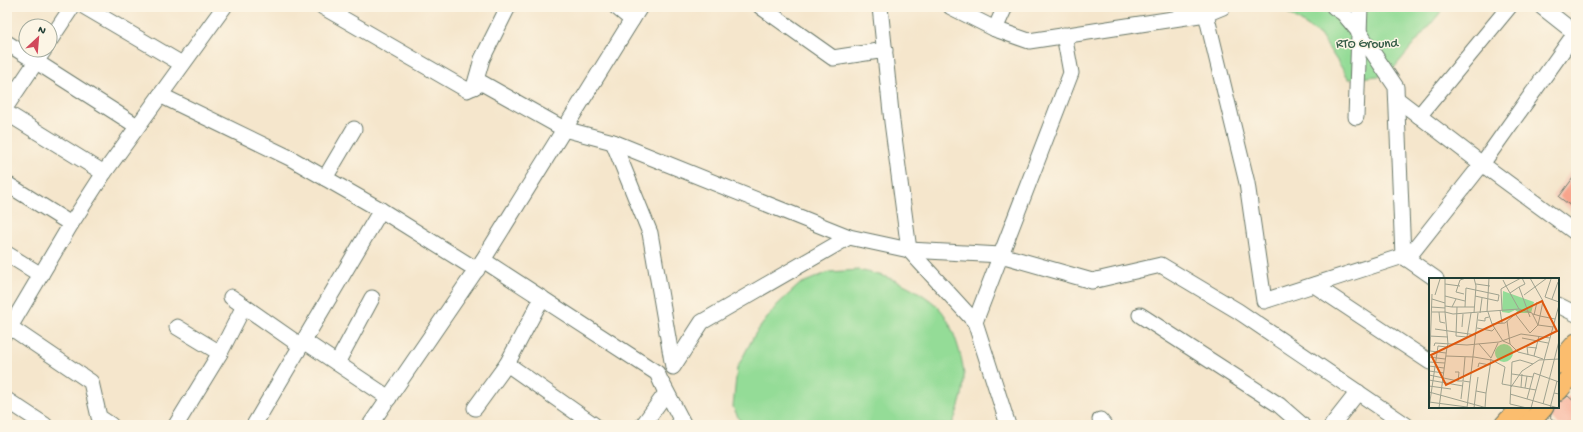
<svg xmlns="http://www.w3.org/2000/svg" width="1583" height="432" font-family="'Gochi Hand',sans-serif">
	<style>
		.built { fill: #f4d3c0 }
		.green { fill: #94dc97; stroke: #5a8c66 }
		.building { fill: #f7a48c }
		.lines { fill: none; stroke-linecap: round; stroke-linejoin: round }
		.minor-casing { stroke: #6a7869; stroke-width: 17 }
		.major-casing { stroke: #6a7869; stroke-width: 21 }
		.minor { stroke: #fff; stroke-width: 15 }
		.major { stroke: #fbbd6e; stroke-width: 19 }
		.labels { text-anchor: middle; stroke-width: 3; stroke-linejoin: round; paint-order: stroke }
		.park-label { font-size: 13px; fill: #365d48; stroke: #fcf5e5 }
		.inset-road { fill: none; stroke: #9fa28f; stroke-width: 1 }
		.view { fill: #de580e; fill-opacity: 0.15; stroke: #de580e; stroke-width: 2 }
		.inset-edge { fill: none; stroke: #1f3d34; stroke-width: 2 }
	</style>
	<rect width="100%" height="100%" fill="#fcf5e5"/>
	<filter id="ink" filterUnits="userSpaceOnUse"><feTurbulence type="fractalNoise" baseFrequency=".025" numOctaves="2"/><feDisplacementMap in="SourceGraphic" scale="8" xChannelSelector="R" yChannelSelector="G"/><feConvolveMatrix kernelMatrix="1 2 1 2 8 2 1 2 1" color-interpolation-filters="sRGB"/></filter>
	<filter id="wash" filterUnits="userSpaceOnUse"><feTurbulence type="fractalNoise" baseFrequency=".012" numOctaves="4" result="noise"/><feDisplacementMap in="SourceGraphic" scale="16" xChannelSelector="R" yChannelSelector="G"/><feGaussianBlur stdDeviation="0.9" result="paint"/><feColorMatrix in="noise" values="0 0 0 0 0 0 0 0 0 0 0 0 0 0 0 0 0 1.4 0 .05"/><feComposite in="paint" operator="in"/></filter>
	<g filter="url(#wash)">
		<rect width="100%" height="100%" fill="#f5e6cc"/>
		<polygon class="built" points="1576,164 1576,215 1552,196"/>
		<g class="green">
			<polygon points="1273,7 1445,7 1388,75 1349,79 1320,35 1279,7"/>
			<path d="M859,270c11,3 24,5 35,10 14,5 36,18 46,29 12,13 24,51 24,69 0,16 -6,32 -12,47h-210l-9,-18 4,-39 18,-34 22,-29 23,-21 29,-12z"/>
		</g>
		<g id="blocks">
			<g class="building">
				<polygon points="1576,174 1576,210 1559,197"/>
				<polygon points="1568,396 1576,403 1576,425 1559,425 1550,417 1555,407 1558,407 1558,402 1562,401"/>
			</g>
		</g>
	</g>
	<g filter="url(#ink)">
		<use href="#blocks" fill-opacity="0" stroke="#6a7869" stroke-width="1"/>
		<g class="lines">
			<defs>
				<g id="minor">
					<polyline points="85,7 182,64"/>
					<polyline points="323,7 467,90 482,83 564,129 613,142 849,237 909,250 1001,255 1092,281 1161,265 1238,311 1406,425"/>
					<polyline points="616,7 632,20"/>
					<polyline points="761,7 833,58 885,50"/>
					<polyline points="880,7 892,122 909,250 975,322"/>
					<polyline points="951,7 995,29 1029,41 1206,14 1223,7"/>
					<polyline points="1334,7 1343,13 1359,32 1396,87 1403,256 1436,279"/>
					<polyline points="1542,7 1575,33"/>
					<polyline points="1206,14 1247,183 1264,301 1403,256"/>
					<polyline points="995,29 1005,7"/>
					<polyline points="1576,32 1482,164 1576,233"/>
					<polyline points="50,40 72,7"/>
					<polyline points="7,43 137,126"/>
					<polyline points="474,87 482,59 508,7"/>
					<polyline points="160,95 290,158 381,210 477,270"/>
					<polyline points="1397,99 1482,164 1407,259"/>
					<polyline points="7,105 44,50"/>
					<polyline points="7,113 104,173"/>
					<polyline points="1419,116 1509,7"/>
					<polyline points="1356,117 1360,7"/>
					<polyline points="613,142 650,233 673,367 702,322 849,237"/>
					<polyline points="325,178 354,129"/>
					<polyline points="7,184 71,224"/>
					<polyline points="7,254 41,275"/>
					<polyline points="483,260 657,373 666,393 643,425"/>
					<polyline points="1314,285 1430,362"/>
					<polyline points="231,297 301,346"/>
					<polyline points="1558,305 1576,314"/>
					<polyline points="1140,315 1279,405 1302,425"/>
					<polyline points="7,325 91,382 99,417 111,425"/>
					<polyline points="7,332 71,224 104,173 224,7"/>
					<polyline points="304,341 389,398"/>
					<polyline points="220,353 244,306"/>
					<polyline points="337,363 372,298"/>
					<polyline points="507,364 542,298"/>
					<polyline points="663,385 684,425"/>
					<polyline points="7,400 45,425"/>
					<polyline points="475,408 507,364 594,425"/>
					<polyline points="1100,420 1104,425"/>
					<polyline points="176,425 220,353 177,327"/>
					<polyline points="254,425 381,210"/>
					<polyline points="370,425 483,260 640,7"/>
					<polyline points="1008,425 975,322 1071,73 1064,35"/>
					<polyline points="1332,425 1358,392"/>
				</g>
				<g id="major">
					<polyline points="1558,364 1576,343"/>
					<polyline points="1558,391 1576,370"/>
					<polyline points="1504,425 1520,407"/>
					<polyline points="1528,425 1544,407"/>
				</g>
			</defs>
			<use href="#minor" class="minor-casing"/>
			<use href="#major" class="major-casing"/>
			<use href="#minor" class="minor"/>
			<use href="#major" class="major"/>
		</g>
	</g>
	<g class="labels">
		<g class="park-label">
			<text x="1367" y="47">RTO Ground</text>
		</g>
	</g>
	<g transform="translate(1429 278)">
		<rect width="130" height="130" fill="#f5e6cc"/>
		<path d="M74,13l31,11 -3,11h-12l-4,-3 -6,3 -7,-1zM66 75a9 9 0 1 1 18 0a9 9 0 1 1-18 0Z" fill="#94dc97"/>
		<path class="inset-road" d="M16,0v34l8,2 66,-5 13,4 6,12 15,2M93,0l3,6 -6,3 11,30M101,0l13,23 -3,15 15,3M122,1l-6,18 14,5M16,6l15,2M47,6l14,2M90,9l-9,6 -4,-7 15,-8M81,15l9,16M3,16l-2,57 16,2M35,16l-8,-2 4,-12 6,-2M6,17l5,-16M95,17l23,-17M16,18l20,5M3,21l13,4M123,21l6,-17M16,28l7,1 4,-8M2,29l14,1M23,29h13M28,29l-1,29 11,1 4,-24M45,29h-9l1,-19 33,7 -1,6 -23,-5M71,32l2,13M73,32l-1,-21 5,-3 -3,-6M10,34l1,10 5,1M58,34l2,-34M59,34l4,12 11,17 7,3M45,35l2,-27 -2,-8M51,35l2,-15M104,36l7,2 -2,9M87,37l14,18 8,-8M105,37l3,-13M49,42l7,1v-3l4,-1M78,43l3,23 8,8 16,4M63,46l13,-1 16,-14M33,49l1,-13M48,50l15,3 3,-3M6,51l41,6M0,58l19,1M110,58l-5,20 9,3M93,60l26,5M50,66l12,14 7,-15M5,68l1,-3 32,2 32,-3 22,-8 29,4M99,77l-1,-8 10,1M17,78l28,1M0,79l16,2M36,79l-2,24 7,1M61,81l15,8 -3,17 34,6M0,84l16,1M0,88l15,2M49,89l1,-4 11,2M0,93l15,2M26,94h4l-1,9h5M83,96l21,3M0,97l29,6M0,102l34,6M0,108l22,3M82,109l11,-16 17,-11 20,-1M92,109l1,-13M96,110l2,-12M47,113l2,-14M0,114l58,16M125,115l3,-12M81,116l48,14M32,121l2,-17M98,121l7,-26 25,9M0,124l38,5M114,126l16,-63M0,130l9,-62 9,1 1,-3 -3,-32h-13M10,130l8,-61M38,130l11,-95M45,130l2,-17 10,2 5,-33 -17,-3M56,130l1,-15M98,130l-17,-4 2,-42 8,-2 13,4M102,130l28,-103M121,130l4,-15 5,1"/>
		<path class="view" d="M113,23l15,30 -111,54 -15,-30z"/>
		<rect width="130" height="130" class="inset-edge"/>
	</g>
	<rect width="1583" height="432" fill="none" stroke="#fcf5e5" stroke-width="24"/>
	<g transform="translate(38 38) rotate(26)"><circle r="19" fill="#fcf5e5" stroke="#a4ab9e"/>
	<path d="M0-3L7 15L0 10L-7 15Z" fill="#d1495b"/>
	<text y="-6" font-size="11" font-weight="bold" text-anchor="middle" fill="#1f3d34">N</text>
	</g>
</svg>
